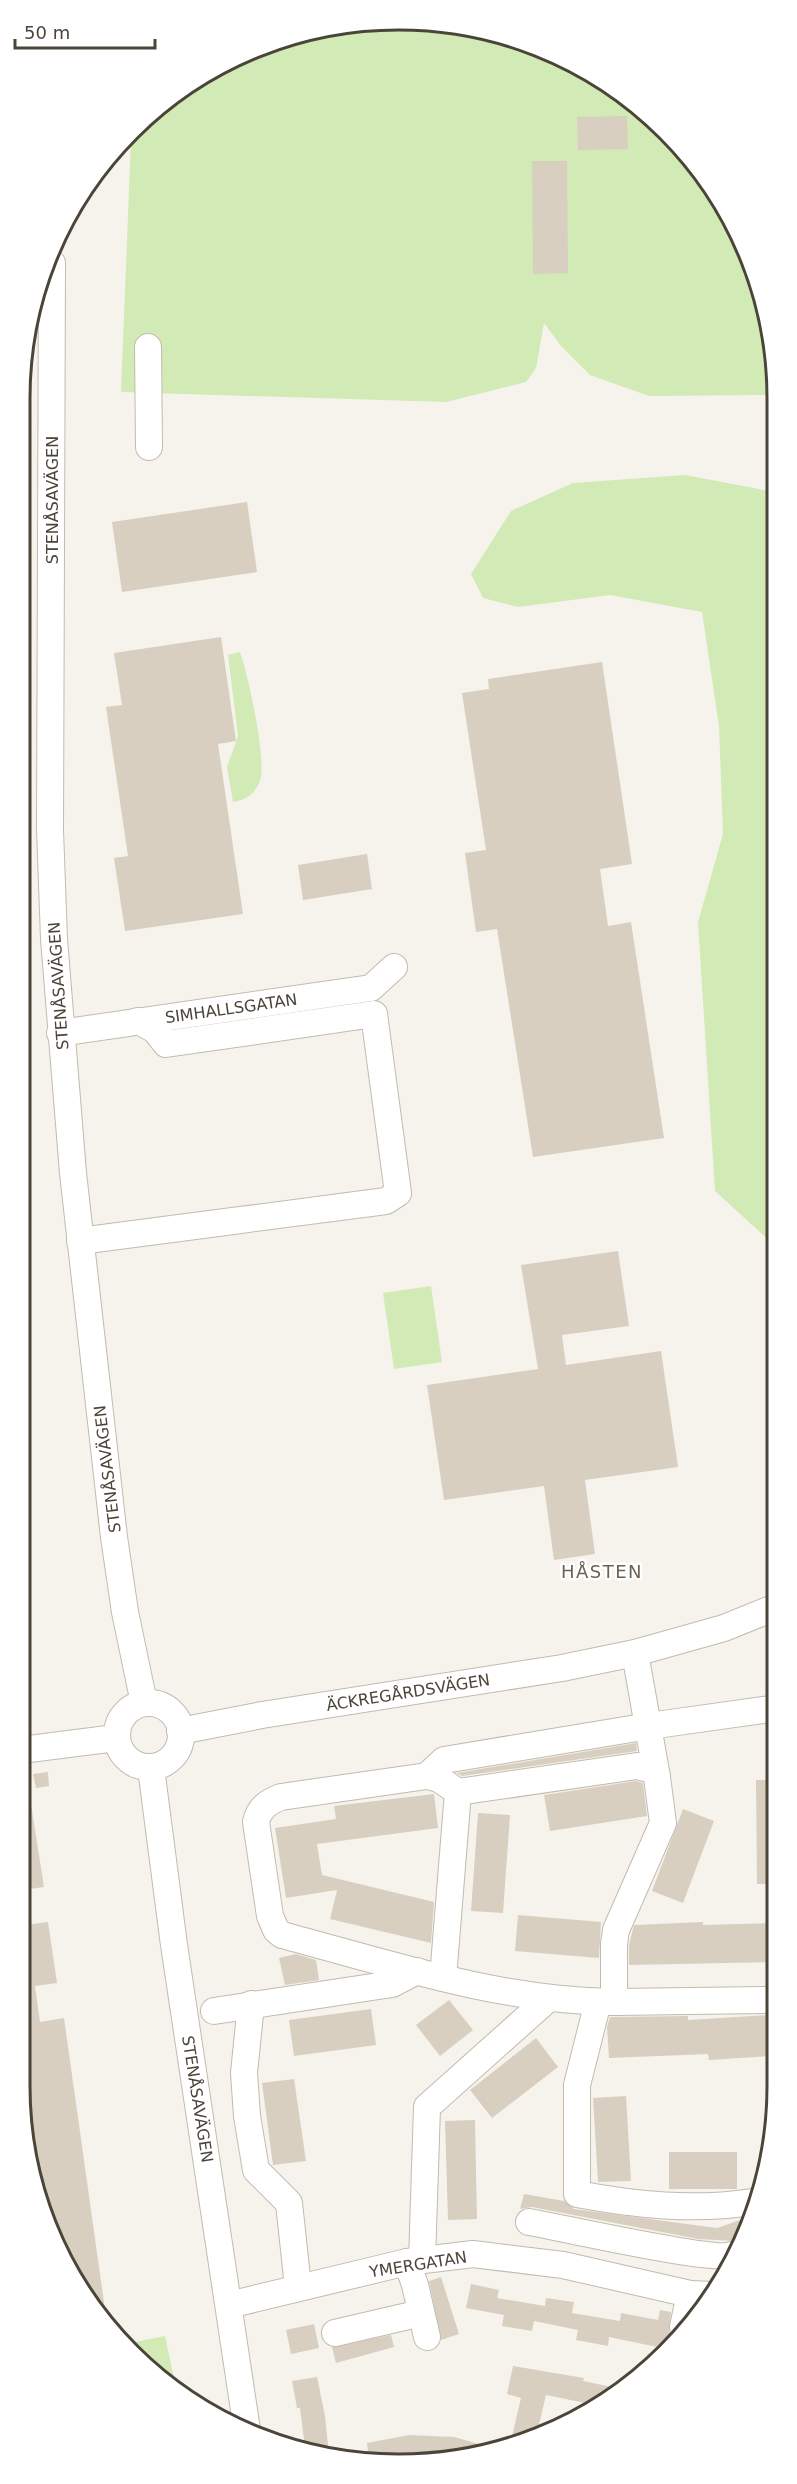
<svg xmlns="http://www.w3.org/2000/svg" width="797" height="2484" font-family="'DejaVu Sans',sans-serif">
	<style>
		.green { fill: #d2eab5 }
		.building { fill: #d8cfc1 }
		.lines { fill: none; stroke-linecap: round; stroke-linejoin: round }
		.minor-casing { stroke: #c2bbae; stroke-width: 28 }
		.minor { stroke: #fff; stroke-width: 26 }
		.labels { text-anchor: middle; stroke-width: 5; stroke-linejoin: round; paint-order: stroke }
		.street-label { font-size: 16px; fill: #4b4439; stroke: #fff }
		.neighbourhood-label { font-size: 18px; letter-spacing: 1.5px; fill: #6e6250; stroke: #fff }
		.rim { fill: none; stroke: #4b4439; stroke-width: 3 }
	</style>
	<rect width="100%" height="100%" fill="#f6f3ec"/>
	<g class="green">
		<polygon points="325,27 473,27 588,70 667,131 739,231 774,349 774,395 649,396 590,375 561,346 544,323 536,368 526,382 446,402 121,392 131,140 188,83"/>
		<polygon points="685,475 774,492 772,1243 715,1191 698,922 723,834 719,726 702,612 610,595 518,607 483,598 471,574 511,511 573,483"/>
		<path d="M240,652c8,23 27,108 20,129 -6,14 -14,19 -27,21l-6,-35 11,-31 -10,-81z"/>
		<polygon points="431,1286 442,1362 394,1369 383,1293"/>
		<polygon points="165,2336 175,2383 125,2344"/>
	</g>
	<g class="building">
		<polygon points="627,116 628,149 578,150 577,117"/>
		<polygon points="532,161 567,161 568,273 533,274"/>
		<polygon points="247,502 257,572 122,592 112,522"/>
		<polygon points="221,637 236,741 218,744 243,914 125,931 114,858 128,856 106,707 122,705 114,653"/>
		<polygon points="602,662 632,864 600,869 608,926 631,922 664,1138 533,1157 497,929 476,932 465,853 486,850 462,693 489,689 488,679"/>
		<polygon points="367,854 372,889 303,900 298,865"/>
		<polygon points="618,1251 629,1326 562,1335 566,1365 661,1351 678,1467 585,1480 595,1554 554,1560 544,1486 444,1500 427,1385 538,1369 521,1265"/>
		<polygon points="636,1743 637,1751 462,1776 457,1773"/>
		<polygon points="48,1772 49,1786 36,1788 33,1774"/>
		<polygon points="756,1780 771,1780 771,1884 757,1884"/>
		<polygon points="636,1781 643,1783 647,1816 550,1831 544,1795"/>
		<polygon points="29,1792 44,1887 23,1890 20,1875 21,1793"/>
		<polygon points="434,1794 438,1828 317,1844 322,1875 434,1902 431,1943 330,1919 337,1890 286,1898 275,1828 336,1819 334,1806"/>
		<polygon points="683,1809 714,1821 683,1903 652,1891"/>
		<polygon points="478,1813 510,1815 503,1913 471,1911"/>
		<polygon points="518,1915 601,1922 599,1958 515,1951"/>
		<polygon points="48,1922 57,1983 35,1986 40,2022 64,2018 107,2324 48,2230 20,2085 20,1933 27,1932 26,1925"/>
		<polygon points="703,1922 703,1925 771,1923 771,1962 629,1965 629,1945 634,1925"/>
		<polygon points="296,1954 316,1960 319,1980 285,1985 279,1958"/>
		<polygon points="449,2000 473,2030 440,2056 416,2025"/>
		<polygon points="371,2009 376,2045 294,2056 289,2020"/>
		<polygon points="770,2015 770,2056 709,2060 708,2054 609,2058 607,2027 610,2017 688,2016 688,2020"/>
		<polygon points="536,2038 558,2067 492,2118 470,2090"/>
		<polygon points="294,2079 306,2161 273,2165 262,2083"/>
		<polygon points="626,2096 631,2181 598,2182 593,2098"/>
		<polygon points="475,2120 477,2219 448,2220 445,2121"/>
		<rect x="669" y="2152" width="68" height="37"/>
		<polygon points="524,2194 564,2201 574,2209 717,2228 746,2218 736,2241 698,2239 532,2207 520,2209"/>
		<polygon points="441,2277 459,2334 441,2340 429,2281"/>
		<polygon points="471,2284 499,2290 497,2298 545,2306 546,2298 574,2302 572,2313 620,2321 621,2313 658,2320 660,2310 671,2312 669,2331 672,2337 662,2348 609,2337 608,2346 576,2340 578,2330 534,2321 532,2331 502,2326 504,2315 466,2308"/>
		<polygon points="314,2324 319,2348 291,2354 286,2330"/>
		<polygon points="391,2335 394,2347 336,2363 332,2347"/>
		<polygon points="513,2366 584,2378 583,2381 621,2389 609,2400 583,2412 585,2403 546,2395 537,2433 510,2445 521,2398 507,2394"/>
		<polygon points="317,2377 325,2416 329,2455 305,2448 300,2408 297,2408 292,2381"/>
		<polygon points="409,2435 454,2437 500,2450 369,2460 367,2443"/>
	</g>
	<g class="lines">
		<defs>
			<g id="minor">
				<polyline points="52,263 50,830 54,939 73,1173 114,1537 125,1612 144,1703"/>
				<polyline points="148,347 149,447"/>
				<polyline points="60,1033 371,988 394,967"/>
				<path d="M80,1241c102,-14 204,-26 306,-40l12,-8 -24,-179 -208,30 -11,-14 -17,-9"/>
				<polyline points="635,1653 657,1777"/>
				<circle cx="149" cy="1735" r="32"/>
				<polyline points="180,1731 262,1715 562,1668 635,1653 724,1628 771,1609"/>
				<polyline points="21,1750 116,1738"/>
				<polyline points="151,1768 174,1945 247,2430"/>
				<polyline points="427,1776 444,1760 649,1726 771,1709"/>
				<polyline points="443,1978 458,1792"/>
				<path d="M598,2002l-21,83v109c59,11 116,17 175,8"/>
				<path d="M614,2002v-58l2,-14 47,-107 -6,-46 -3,-7 -17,-4 -179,26 -19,-13 -12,-3 -146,21c-13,5 -22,11 -25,25l14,94 6,14 6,5c109,29 218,66 332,67l157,-2"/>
				<polyline points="251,2004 244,2073 247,2116 256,2170 289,2203 298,2287"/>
				<polyline points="214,2011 392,1984 417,1971"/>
				<path d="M529,2222c29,5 184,40 202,33"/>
				<polyline points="422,2260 427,2107 549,1998"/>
				<polyline points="407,2262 415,2285 427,2337"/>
				<polyline points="229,2305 407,2262 473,2254 563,2265 690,2294 714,2295"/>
				<polyline points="683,2327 690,2294"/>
				<polyline points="335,2333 421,2313"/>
			</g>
		</defs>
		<use href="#minor" class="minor-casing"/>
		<use href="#minor" class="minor"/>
	</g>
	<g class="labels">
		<g class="street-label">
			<text transform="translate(52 500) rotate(-90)" y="6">STENÅSAVÄGEN</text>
			<text transform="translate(58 986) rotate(-94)" y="6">STENÅSAVÄGEN</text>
			<text transform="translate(231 1008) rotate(-8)" y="6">SIMHALLSGATAN</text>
			<text transform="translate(107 1469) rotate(-97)" y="6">STENÅSAVÄGEN</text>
			<text transform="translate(408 1692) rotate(-9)" y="6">ÄCKREGÅRDSVÄGEN</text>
			<text transform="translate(198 2099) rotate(81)" y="6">STENÅSAVÄGEN</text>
			<text transform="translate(418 2264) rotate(-9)" y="6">YMERGATAN</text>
		</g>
		<g class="neighbourhood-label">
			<text x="602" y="1578">HÅSTEN</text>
		</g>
	</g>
	<path d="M0 0H797V2484H0ZM398 30H399A368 368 0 0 1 767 398V2086A368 368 0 0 1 399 2454H398A368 368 0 0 1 30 2086V398A368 368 0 0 1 398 30Z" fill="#fff" fill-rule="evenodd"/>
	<path class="rim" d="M398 30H399A368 368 0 0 1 767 398V2086A368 368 0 0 1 399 2454H398A368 368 0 0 1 30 2086V398A368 368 0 0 1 398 30Z"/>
	<path d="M15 39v9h140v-9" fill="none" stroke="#4b4439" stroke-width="3"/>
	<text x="24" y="39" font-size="18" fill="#4b4439" stroke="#ffffff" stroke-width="4.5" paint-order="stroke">50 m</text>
</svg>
